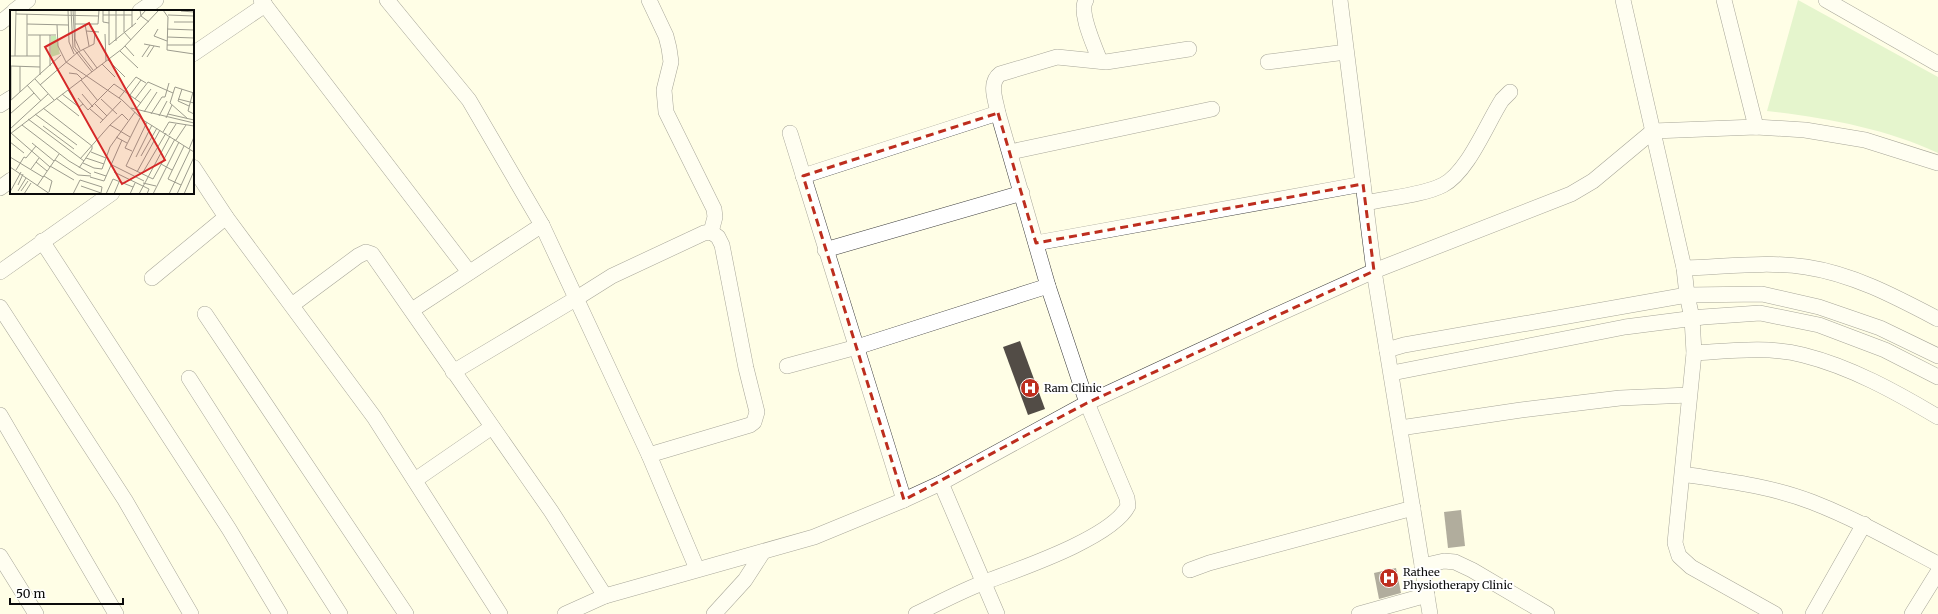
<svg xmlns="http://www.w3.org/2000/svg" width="1938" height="614" font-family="Merriweather,serif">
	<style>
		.green { fill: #c5eab0 }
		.building { fill: #524c46 }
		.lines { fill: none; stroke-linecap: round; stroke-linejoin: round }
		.minor-casing { stroke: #3d3d3d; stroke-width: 16 }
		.minor { stroke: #fff; stroke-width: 15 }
		.marked { fill: none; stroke: #bd2d1e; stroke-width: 3; stroke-dasharray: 8 5; stroke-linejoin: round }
		.labels { text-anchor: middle; stroke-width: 4; stroke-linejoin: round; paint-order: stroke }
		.poi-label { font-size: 11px; fill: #0a0a0a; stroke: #fff; text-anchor: start }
		.inset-road { fill: none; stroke: #9d9c8e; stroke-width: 1 }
		.view { fill: #d62828; fill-opacity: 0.15; stroke: #d62828; stroke-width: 2 }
		.inset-edge { fill: none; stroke: #0a0a0a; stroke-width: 2 }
	</style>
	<rect width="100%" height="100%" fill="#fffee6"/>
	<path class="green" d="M1798,0l140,77v76c-54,-25 -113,-35 -171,-42z"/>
	<g class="building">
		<polygon points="1020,341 1045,409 1028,415 1003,347"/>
		<polygon points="1461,510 1465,546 1448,548 1444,512"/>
		<polygon points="1396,568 1401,593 1379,599 1374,573"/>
	</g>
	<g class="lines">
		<defs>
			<g id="minor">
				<polyline points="261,0 469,272"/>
				<polyline points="387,0 469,100 542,225 649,455 697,569"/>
				<polyline points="649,0 666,36 669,48 671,62 664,90 666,112 714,209 715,217 711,232"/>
				<path d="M1086,0c-8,12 9,47 14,61"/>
				<polyline points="1340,0 1374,271 1430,614"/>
				<polyline points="1623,0 1684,268 1687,295 1692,318 1694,353 1675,543 1679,556 1691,567 1775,614"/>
				<polyline points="1724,0 1756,127"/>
				<polyline points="1826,0 1938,64"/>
				<polyline points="14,11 28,0"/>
				<polyline points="140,11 156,0"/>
				<polyline points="0,23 11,14"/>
				<polyline points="193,54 265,5"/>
				<polyline points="1268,62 1346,52"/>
				<polyline points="0,105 11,98"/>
				<polyline points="790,133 904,500"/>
				<polyline points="1010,152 1212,109"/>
				<polyline points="193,167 226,217 374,417 500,614"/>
				<polyline points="803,176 998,113"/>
				<polyline points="0,188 11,180"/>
				<path d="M1366,203c22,-5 58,-8 77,-18 25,-13 44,-62 59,-85l8,-8"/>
				<polyline points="42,241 229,529 280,614"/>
				<polyline points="1036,243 1363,184"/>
				<polyline points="825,250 1022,193"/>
				<path d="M1684,268c40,-1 82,-7 122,-1 47,7 90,30 132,52"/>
				<polyline points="0,272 112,193"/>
				<polyline points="152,278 226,217"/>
				<polyline points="292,305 358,256 366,252 372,254 551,511 605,596"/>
				<polyline points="0,307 125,500 191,614"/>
				<polyline points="412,310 542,225"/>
				<polyline points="205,314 406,614"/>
				<polyline points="1387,350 1404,345 1687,295 1762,294 1819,307 1880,328 1938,356"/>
				<path d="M1694,353c36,-2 74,-7 109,2 48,12 93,37 135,62"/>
				<polyline points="787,366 857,347 1048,286"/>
				<polyline points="453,372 577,298 612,276 704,233 711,232 718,237 722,245 746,368 757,412 754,422 750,425 649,455"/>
				<polyline points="1392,373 1625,327 1703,317 1760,313 1819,325 1885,350 1938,377"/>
				<polyline points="189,378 340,614"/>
				<polyline points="0,415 116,614"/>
				<polyline points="1400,428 1521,410 1620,398 1689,395"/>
				<path d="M1683,474c43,7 88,12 129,28 44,17 84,40 126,62"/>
				<polyline points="415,480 492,427"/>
				<polyline points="941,483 997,614"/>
				<polyline points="0,556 36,614"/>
				<polyline points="1422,566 1444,561 1455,562 1472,570 1547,614"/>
				<polyline points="1190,570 1209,563 1413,508"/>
				<polyline points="565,614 605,596 814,537 904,500 941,483 1087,403 1272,317 1374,271 1571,194 1593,181 1653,131 1756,127 1805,130 1865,140 1938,163"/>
				<polyline points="714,614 745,580 763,552"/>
				<path d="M916,614c23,-11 45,-23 69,-32 34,-13 127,-44 143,-76l-1,-8 -40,-95 -39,-117 -50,-173c-2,-12 -10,-30 2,-39l57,-17 49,5 83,-13"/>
				<polyline points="1359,614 1427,595"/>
				<polyline points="1813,614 1864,524"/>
				<polyline points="1912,614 1938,572"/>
			</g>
		</defs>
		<use href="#minor" class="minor-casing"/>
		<use href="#minor" class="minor"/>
	</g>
	<path d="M0 0H1938V614H0ZM998,113l38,130 327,-59 11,87 -287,132 -183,97 -101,-324z" fill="#fffee6" fill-opacity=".55" fill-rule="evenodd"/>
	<path class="marked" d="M998,113l38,130 327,-59 11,87 -287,132 -183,97 -101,-324z"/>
	<defs>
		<symbol id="hospital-disc" viewBox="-11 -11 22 22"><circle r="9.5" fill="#bd2d1e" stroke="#fff"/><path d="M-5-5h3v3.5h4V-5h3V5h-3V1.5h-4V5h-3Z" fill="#fff"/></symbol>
	</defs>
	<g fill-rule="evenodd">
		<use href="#hospital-disc" x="1019" y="377" width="22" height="22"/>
		<use href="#hospital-disc" x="1378" y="567" width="22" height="22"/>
	</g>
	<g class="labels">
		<g class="poi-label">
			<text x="1044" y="392">Ram Clinic</text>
			<text x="1403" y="576">Rathee<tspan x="1403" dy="13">Physiotherapy Clinic</tspan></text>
		</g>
	</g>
	<g transform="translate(10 10)">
		<rect width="184" height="184" fill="#fffee6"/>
		<path d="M41,26h5l4,18 -9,3z" fill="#c5eab0"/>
		<path class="inset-road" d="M58,0l1,32 5,12M61,0l2,38 19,24M63,0l2,37 18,23M65,0v29l5,11M93,0v12l6,1M99,0v35l27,-22M114,0v22l7,8M130,0l1,6 8,6M153,0l5,7 -1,33 27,4M171,1l13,1M6,4l83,2M93,5h29M158,5l26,1M127,10l9,-10M164,12h20M17,14l41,1M65,14h23l1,-14M75,14l4,22M47,15l1,21 8,16 56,38 21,20 51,32M122,17v-17M148,19l-4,7 13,5M157,19l27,1M76,21l13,1M95,24l1,27M18,25h28M157,27l27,1M106,31v-31M134,34l16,3M157,35h26l1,-7M115,36l9,10M73,39l14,19M110,41l18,17M0,46h30M5,46l1,-46M17,46v-42M132,47l8,-12M137,47l7,-11M98,50l17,17M92,54l13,13M1,56l29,1M40,56v-31M59,63l8,1 5,5M30,65v-40M25,69l19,21M71,70l17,21M17,75l14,16M30,75l38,-33 16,-8 1,-13M172,79l-4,12 11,5M58,80l8,13M10,82v-26M183,82l-5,19 6,3M52,84l17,13 4,-3M72,84l11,13M120,85l11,-15M46,88l23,18M68,88l10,12 26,-26 27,19M109,88l17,-21 10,6M91,89l16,15M125,89l13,-17 25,11M168,89l16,4M1,90v-34M0,91l51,-46M85,94l12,12M33,98l49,38v3l-13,19M121,98l63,15M80,99l13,11M126,99l15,-20M134,102l13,-20M0,104l24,-21M25,104l42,31M141,104l11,-17h3l4,-14M158,104l26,6M149,106l8,-15M156,108l6,-13M18,109l56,42M178,109l-18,-16 5,-16 19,6M118,110l-6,-6 -12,11 20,12M137,112l-21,44 27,13 22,-40M90,113l21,-22M12,115l47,36 22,13M33,116l31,23M0,119l38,-35M153,122l6,-10 25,4M1,123l39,34M0,124l112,-85 37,-39M159,125l7,-11M106,127l11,6M166,130l10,-15M0,132l14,11M22,133l22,18M179,139l5,-12M122,141l-7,-3 15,-30M81,142l15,6M131,146l16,-28M0,147l33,20M126,147l16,-32M76,148l18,6M70,149l30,-34M45,150l23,15 13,1M26,152l11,9M73,153l11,5 8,1 8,-22 25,-35M151,154l11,6M102,155l32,16M40,156l24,14M0,157l40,27M21,159l8,-11M6,160l8,-13 2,1 10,-12M84,162l12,4M104,162l35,17 -2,5M127,162l23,-42M132,164l24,-41M34,166l8,5 -3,11M80,167l14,4 18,-41M133,173l13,3M8,175l5,-11M171,175l-13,-6 16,-33M27,176l22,-32M71,176l20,7M8,181l8,-13M11,181l7,-10M0,182l11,-20M14,184l7,-11M63,184l7,-14 22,7 -1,6M96,184l7,-15 20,8M104,184l5,-12M120,184l5,-11M129,184l31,-58M143,184l26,-52M159,184l21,-44M167,184l17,-37M174,184l10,-23"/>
		<path class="view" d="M79,13l76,137 -43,24 -77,-137z"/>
		<rect width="184" height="184" class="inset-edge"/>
	</g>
	<path d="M10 598v6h113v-6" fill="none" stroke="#0a0a0a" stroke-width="2"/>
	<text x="16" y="598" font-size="12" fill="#0a0a0a" stroke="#ffffff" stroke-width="3" paint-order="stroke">50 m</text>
</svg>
